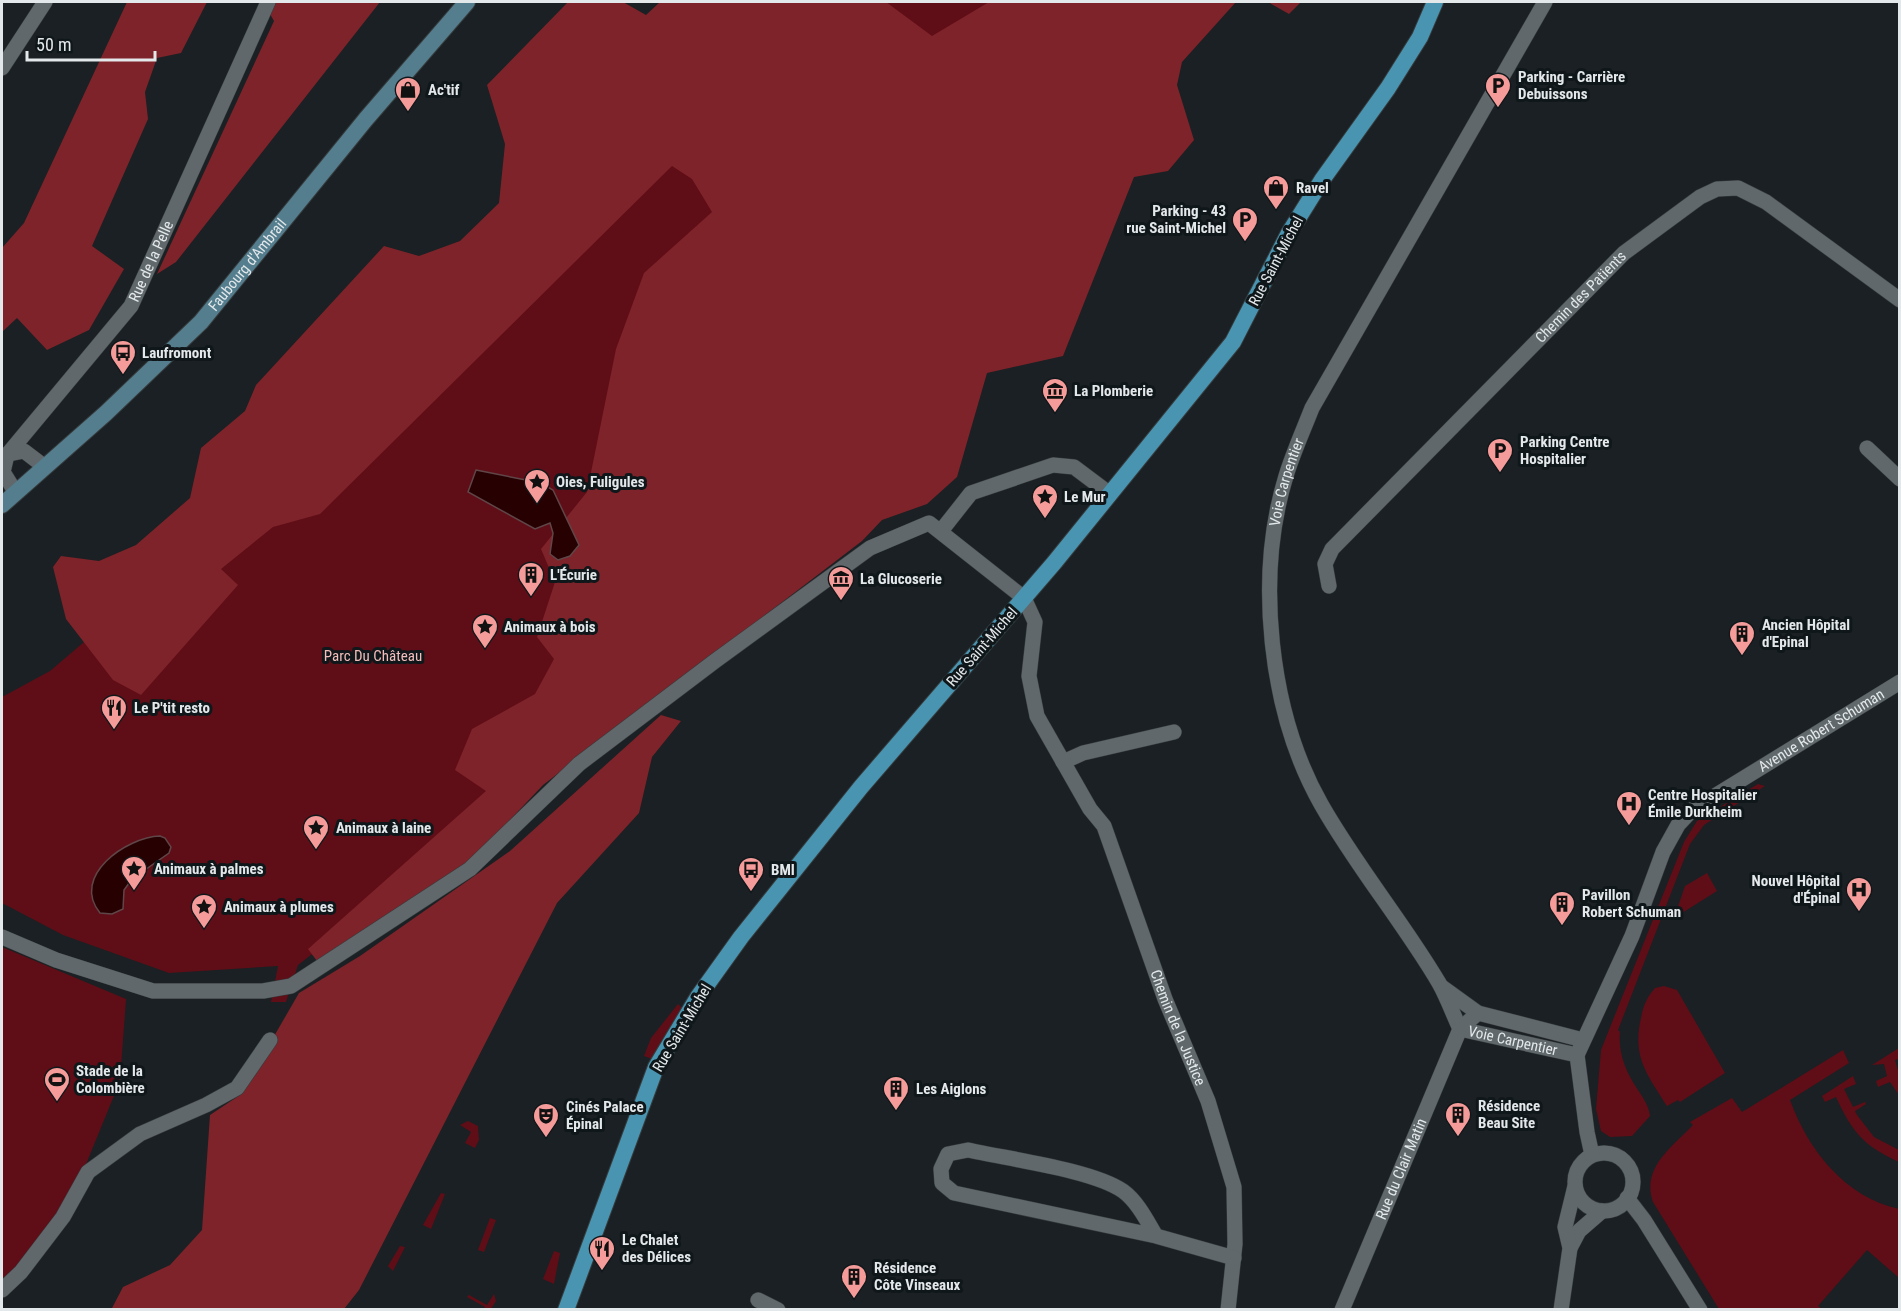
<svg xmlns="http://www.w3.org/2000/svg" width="1901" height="1311" font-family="'Roboto Condensed',sans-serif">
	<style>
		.green { fill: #5f0e17 }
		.forest { fill: #7e2329 }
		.water { fill: #270002; stroke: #5f4648; stroke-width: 1.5 }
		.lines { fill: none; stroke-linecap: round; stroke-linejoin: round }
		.minor-casing { stroke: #363b3d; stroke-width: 16 }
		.secondary-casing { stroke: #363b3d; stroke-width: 18 }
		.primary-casing { stroke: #363b3d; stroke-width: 18 }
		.minor { stroke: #60686b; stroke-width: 15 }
		.secondary { stroke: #547e8e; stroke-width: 16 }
		.primary { stroke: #4995b1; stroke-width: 16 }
		.labels { text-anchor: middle; stroke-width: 6; stroke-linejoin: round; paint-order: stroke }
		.poi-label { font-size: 15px; font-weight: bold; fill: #e3e8ea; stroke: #10171a; text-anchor: start }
		.street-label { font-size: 15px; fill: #e3e8ea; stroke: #10171a }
		.park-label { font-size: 15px; fill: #f3bdbb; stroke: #10171a }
	</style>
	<rect width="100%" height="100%" fill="#1a2023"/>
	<g class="green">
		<polygon points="677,2 1129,2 679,668 298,965 286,1002 271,1002 278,966 169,973 63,935 2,903 2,697 50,671 396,376"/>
		<path d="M1758,784l7,2 -61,39 -14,19 -72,186 2,2c-2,22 6,40 18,58 5,8 11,16 12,26l-18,20 -22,1 -9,-6 -5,-22 5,-59 83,-208 13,-21z"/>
		<polygon points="1707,873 1717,891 1674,918 1685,886"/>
		<polygon points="2,947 126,999 120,1081 73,1196 2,1284"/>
		<path d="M1664,986l13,4 48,83 -45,29 -2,-2 -11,6c-20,-32 -35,-49 -26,-88 2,-12 6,-21 14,-30z"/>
		<polygon points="678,1004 682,1008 652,1059 644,1056 651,1038"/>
		<polygon points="1899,1048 1899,1059 1895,1060 1899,1074 1899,1095 1890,1082 1878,1087 1876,1081 1887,1076 1884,1064 1872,1065"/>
		<path d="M1843,1050l6,13 -59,37c18,50 55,97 109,109v66l-1,2 -31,-27 -49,56 4,3h-103l-66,-107c-12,-34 19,-55 40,-77l-3,-3 42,-24 10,14z"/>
		<path d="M1853,1076l3,8 -12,5 9,18 12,-5 1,2 -11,7 2,4 17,22 25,13v12c-35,-16 -47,-30 -63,-65l-11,5 -3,-6z"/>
		<polygon points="468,1121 478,1126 479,1140 475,1148 465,1143 471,1132 460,1125"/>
		<polygon points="441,1193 445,1194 431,1229 423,1225"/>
		<polygon points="490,1218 496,1220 484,1252 478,1250"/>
		<polygon points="400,1246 405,1247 393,1271 388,1266"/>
		<polygon points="554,1251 560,1253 554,1284 543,1279"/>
		<polygon points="494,1294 496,1301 491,1309 484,1309 485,1307 467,1297 469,1295 487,1305"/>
	</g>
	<g class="forest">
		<polygon points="127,2 207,2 181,53 157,58 145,92 148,119 92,246 124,269 89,330 47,350 17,318 2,332 2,248 24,223"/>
		<polygon points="263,2 380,2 176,262 157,274 274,21"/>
		<polygon points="568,2 623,2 646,15 660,2 886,2 932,36 989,2 1236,2 1182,62 1177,85 1194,140 1168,171 1134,177 1063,356 987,373 957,477 927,504 882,520 862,541 543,785 470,862 317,961 308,949 486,791 455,770 472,729 535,694 554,659 537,637 555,582 541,549 587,492 616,349 644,273 712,212 692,179 672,166 320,514 273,527 221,569 238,585 141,695 113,680 66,619 53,567 61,556 99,561 136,545 190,498 201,448 245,411 256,385 384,246 419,256 460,241 499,203 505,144 487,85"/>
		<polygon points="1268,2 1301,2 1289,14"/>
		<polygon points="661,715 681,721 652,757 639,813 557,903 359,1290 344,1309 111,1310 123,1287 170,1265 202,1230 210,1115 240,1095 299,993 360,956 510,851"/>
	</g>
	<g class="water">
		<polygon points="476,470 541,483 553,490 579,545 570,556 558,560 550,554 553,533 550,523 535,529 468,492"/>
		<path d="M160,836l5,2 6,9 -2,6 -37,26 -8,11 -1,19 -11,5 -12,-1c-30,-37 27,-76 60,-77z"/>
	</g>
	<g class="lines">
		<defs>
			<g id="minor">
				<polyline points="2,68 45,2"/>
				<polyline points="1867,448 1900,479"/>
				<polyline points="4,455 24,451 45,467"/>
				<path id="s1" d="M16,493l-13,-21 4,-17 124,-149 137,-304"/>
				<polyline points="941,531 971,493 1053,465 1074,467 1110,494"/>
				<path id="s2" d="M1329,586l-4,-22 7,-15 292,-296 76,-56 17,-8 21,-1 28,14 134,98"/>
				<polyline points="1063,762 1083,753 1174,732"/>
				<path id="s3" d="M2,937l54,23 97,31h110l28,-5 179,-117 109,-105 136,-103 155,-113 59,-25 95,75 11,24 -6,54 8,40 53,93 14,17 61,173 43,102 26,86 1,57 -7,66"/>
				<polyline points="1442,987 1478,1013 1583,1040"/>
				<path id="s4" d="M1460,1029c-7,-15 -13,-32 -21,-46 -36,-61 -83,-117 -118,-179 -52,-92 -66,-227 -35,-328 7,-23 17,-45 26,-68l233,-406"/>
				<path id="s5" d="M1460,1029l117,26"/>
				<circle cx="1604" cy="1182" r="29"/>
				<path id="s6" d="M1592,1155l-5,-23 -10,-77 55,-119 31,-84 15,-27 14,-15 208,-128"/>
				<polyline points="1627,1198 1644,1220 1700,1310"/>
				<path d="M1156,1236c-9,-15 -18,-34 -33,-45 -30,-21 -115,-32 -155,-41l-20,4 -7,15 1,14 12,10 202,43 78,22"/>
				<polyline points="1570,1248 1579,1231 1602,1211"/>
				<polyline points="2,1290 21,1272 63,1217 88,1172 140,1134 206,1105 237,1088 270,1040"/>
				<polyline points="758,1300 778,1310"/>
				<path id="s7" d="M1342,1310l118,-281 18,-16"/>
				<polyline points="1561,1310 1570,1248 1565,1227 1575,1186"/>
			</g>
			<g id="secondary">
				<path id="s8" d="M2,505l104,-92 95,-91 165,-203 101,-117"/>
			</g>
			<polyline id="primary" points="566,1310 656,1067 698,997 741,937 861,787 1054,563 1233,342 1289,233 1322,180 1388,88 1420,37 1435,2"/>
		</defs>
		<use href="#minor" class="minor-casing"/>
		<use href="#secondary" class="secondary-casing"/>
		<use href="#primary" class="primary-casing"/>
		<use href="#minor" class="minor"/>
		<use href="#secondary" class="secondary"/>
		<use href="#primary" class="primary"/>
	</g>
	<defs>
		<symbol id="parking-pin" viewBox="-11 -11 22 30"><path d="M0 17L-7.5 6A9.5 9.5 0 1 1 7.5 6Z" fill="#f59b99" stroke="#10171a"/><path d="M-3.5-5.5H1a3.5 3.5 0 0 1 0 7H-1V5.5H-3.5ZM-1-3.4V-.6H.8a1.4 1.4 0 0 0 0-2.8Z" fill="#111"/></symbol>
		<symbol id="shop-pin" viewBox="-11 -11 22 30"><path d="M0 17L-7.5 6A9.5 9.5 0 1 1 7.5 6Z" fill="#f59b99" stroke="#10171a"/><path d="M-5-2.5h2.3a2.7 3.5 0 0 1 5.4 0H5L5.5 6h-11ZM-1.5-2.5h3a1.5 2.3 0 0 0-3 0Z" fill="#111"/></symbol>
		<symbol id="bus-pin" viewBox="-11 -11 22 30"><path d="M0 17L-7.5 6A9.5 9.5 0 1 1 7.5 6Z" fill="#f59b99" stroke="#10171a"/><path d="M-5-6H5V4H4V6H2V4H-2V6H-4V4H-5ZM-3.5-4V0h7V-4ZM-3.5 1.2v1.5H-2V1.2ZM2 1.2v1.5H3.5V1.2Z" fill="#111"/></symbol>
		<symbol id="museum-pin" viewBox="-11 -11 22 30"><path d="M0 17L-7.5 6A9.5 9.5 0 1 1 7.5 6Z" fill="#f59b99" stroke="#10171a"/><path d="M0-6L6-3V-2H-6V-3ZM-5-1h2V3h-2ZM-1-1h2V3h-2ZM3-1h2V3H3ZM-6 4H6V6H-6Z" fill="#111"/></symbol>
		<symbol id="sight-pin" viewBox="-11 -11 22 30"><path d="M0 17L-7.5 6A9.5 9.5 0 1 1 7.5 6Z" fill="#f59b99" stroke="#10171a"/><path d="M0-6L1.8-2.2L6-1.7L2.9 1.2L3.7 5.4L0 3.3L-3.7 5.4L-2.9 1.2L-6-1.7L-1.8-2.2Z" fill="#111"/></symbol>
		<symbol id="building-pin" viewBox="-11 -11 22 30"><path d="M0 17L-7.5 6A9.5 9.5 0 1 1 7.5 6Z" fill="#f59b99" stroke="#10171a"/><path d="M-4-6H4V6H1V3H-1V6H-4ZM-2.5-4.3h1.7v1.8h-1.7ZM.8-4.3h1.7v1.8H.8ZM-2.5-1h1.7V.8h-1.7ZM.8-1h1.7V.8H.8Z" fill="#111"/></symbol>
		<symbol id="restaurant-pin" viewBox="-11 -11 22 30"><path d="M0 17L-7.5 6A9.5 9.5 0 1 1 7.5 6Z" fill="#f59b99" stroke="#10171a"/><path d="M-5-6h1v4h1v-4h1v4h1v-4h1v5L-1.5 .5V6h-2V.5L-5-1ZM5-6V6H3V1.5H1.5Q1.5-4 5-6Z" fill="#111"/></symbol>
		<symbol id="hospital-pin" viewBox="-11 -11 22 30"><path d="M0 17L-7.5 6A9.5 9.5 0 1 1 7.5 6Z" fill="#f59b99" stroke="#10171a"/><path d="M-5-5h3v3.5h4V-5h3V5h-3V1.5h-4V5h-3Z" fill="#111"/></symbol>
		<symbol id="stadium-pin" viewBox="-11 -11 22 30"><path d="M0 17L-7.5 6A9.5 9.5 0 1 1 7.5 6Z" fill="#f59b99" stroke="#10171a"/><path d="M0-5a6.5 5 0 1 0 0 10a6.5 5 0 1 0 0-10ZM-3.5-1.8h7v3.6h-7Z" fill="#111"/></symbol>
		<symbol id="theatre-pin" viewBox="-11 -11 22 30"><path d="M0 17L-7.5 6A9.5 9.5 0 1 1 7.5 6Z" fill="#f59b99" stroke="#10171a"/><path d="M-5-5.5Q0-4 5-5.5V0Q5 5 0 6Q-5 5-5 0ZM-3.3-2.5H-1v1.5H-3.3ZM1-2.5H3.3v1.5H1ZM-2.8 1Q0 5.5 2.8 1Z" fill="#111"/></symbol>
	</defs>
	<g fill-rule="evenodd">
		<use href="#parking-pin" x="1483" y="71" width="30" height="40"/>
		<use href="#shop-pin" x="393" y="75" width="30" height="40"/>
		<use href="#shop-pin" x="1261" y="173" width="30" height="40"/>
		<use href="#parking-pin" x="1230" y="205" width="30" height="40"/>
		<use href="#bus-pin" x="108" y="338" width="30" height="40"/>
		<use href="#museum-pin" x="1040" y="376" width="30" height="40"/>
		<use href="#parking-pin" x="1485" y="436" width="30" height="40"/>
		<use href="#sight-pin" x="522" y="467" width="30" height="40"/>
		<use href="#sight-pin" x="1030" y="482" width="30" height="40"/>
		<use href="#building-pin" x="516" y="560" width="30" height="40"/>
		<use href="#museum-pin" x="826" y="564" width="30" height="40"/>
		<use href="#sight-pin" x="470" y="612" width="30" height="40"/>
		<use href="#building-pin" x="1727" y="619" width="30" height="40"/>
		<use href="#restaurant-pin" x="99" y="693" width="30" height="40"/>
		<use href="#hospital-pin" x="1614" y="789" width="30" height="40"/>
		<use href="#sight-pin" x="301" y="813" width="30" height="40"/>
		<use href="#sight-pin" x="119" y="854" width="30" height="40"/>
		<use href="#bus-pin" x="736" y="855" width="30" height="40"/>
		<use href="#hospital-pin" x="1844" y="875" width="30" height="40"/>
		<use href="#building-pin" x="1547" y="889" width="30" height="40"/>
		<use href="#sight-pin" x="189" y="892" width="30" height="40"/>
		<use href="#stadium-pin" x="42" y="1065" width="30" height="40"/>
		<use href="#building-pin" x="881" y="1074" width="30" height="40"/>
		<use href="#building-pin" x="1443" y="1100" width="30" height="40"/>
		<use href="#theatre-pin" x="531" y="1101" width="30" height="40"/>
		<use href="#restaurant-pin" x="587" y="1234" width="30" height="40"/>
		<use href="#building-pin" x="839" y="1262" width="30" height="40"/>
	</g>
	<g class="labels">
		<g class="poi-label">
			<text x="1518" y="82">Parking - Carrière<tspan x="1518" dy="17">Debuissons</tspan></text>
			<text x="428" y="95">Ac'tif</text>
			<text x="1296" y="193">Ravel</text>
			<text x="1226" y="216" text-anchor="end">Parking - 43<tspan x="1226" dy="17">rue Saint-Michel</tspan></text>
			<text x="142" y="358">Laufromont</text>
			<text x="1074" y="396">La Plomberie</text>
			<text x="1520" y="447">Parking Centre<tspan x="1520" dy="17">Hospitalier</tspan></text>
			<text x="556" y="487">Oies, Fuligules</text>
			<text x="1064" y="502">Le Mur</text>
			<text x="550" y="580">L'Écurie</text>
			<text x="860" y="584">La Glucoserie</text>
			<text x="1762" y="630">Ancien Hôpital<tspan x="1762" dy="17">d'Epinal</tspan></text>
			<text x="504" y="632">Animaux à bois</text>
			<text x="134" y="713">Le P'tit resto</text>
			<text x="1648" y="800">Centre Hospitalier<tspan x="1648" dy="17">Émile Durkheim</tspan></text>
			<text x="336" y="833">Animaux à laine</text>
			<text x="154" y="874">Animaux à palmes</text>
			<text x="771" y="875">BMI</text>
			<text x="1840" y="886" text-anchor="end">Nouvel Hôpital<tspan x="1840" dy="17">d'Épinal</tspan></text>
			<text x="1582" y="900">Pavillon<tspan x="1582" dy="17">Robert Schuman</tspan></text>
			<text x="224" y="912">Animaux à plumes</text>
			<text x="76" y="1076">Stade de la<tspan x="76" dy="17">Colombière</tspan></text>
			<text x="916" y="1094">Les Aiglons</text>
			<text x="1478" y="1111">Résidence<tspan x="1478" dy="17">Beau Site</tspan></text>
			<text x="566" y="1112">Cinés Palace<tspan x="566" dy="17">Épinal</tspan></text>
			<text x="622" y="1245">Le Chalet<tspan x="622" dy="17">des Délices</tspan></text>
			<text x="874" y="1273">Résidence<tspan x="874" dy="17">Côte Vinseaux</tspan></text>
		</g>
		<g class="street-label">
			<text dy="5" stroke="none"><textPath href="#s1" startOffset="285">Rue de la Pelle</textPath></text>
			<text transform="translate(1276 261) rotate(-62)" y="5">Rue Saint-Michel</text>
			<text dy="5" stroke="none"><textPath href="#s8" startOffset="344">Faubourg d'Ambrail</textPath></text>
			<text dy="5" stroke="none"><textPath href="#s2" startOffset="393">Chemin des Patients</textPath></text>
			<text dy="5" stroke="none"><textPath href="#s4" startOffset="597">Voie Carpentier</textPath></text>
			<text transform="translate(982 647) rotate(-49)" y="5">Rue Saint-Michel</text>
			<text dy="5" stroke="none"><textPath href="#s6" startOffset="525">Avenue Robert Schuman</textPath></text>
			<text transform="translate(682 1028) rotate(-59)" y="5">Rue Saint-Michel</text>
			<text dy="5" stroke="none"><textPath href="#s3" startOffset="1677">Chemin de la Justice</textPath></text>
			<text dy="5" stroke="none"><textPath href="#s5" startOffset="54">Voie Carpentier</textPath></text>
			<text dy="5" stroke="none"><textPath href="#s7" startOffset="153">Rue du Clair Matin</textPath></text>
		</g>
		<g class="park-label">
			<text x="373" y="661">Parc Du Château</text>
		</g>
	</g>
	<rect width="1901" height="1311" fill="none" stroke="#e3e8ea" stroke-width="6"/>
	<path d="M27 51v9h128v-9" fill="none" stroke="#e3e8ea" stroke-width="3"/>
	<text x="36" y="51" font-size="18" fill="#e3e8ea" stroke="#10171a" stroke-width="4.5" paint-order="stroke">50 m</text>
</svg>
